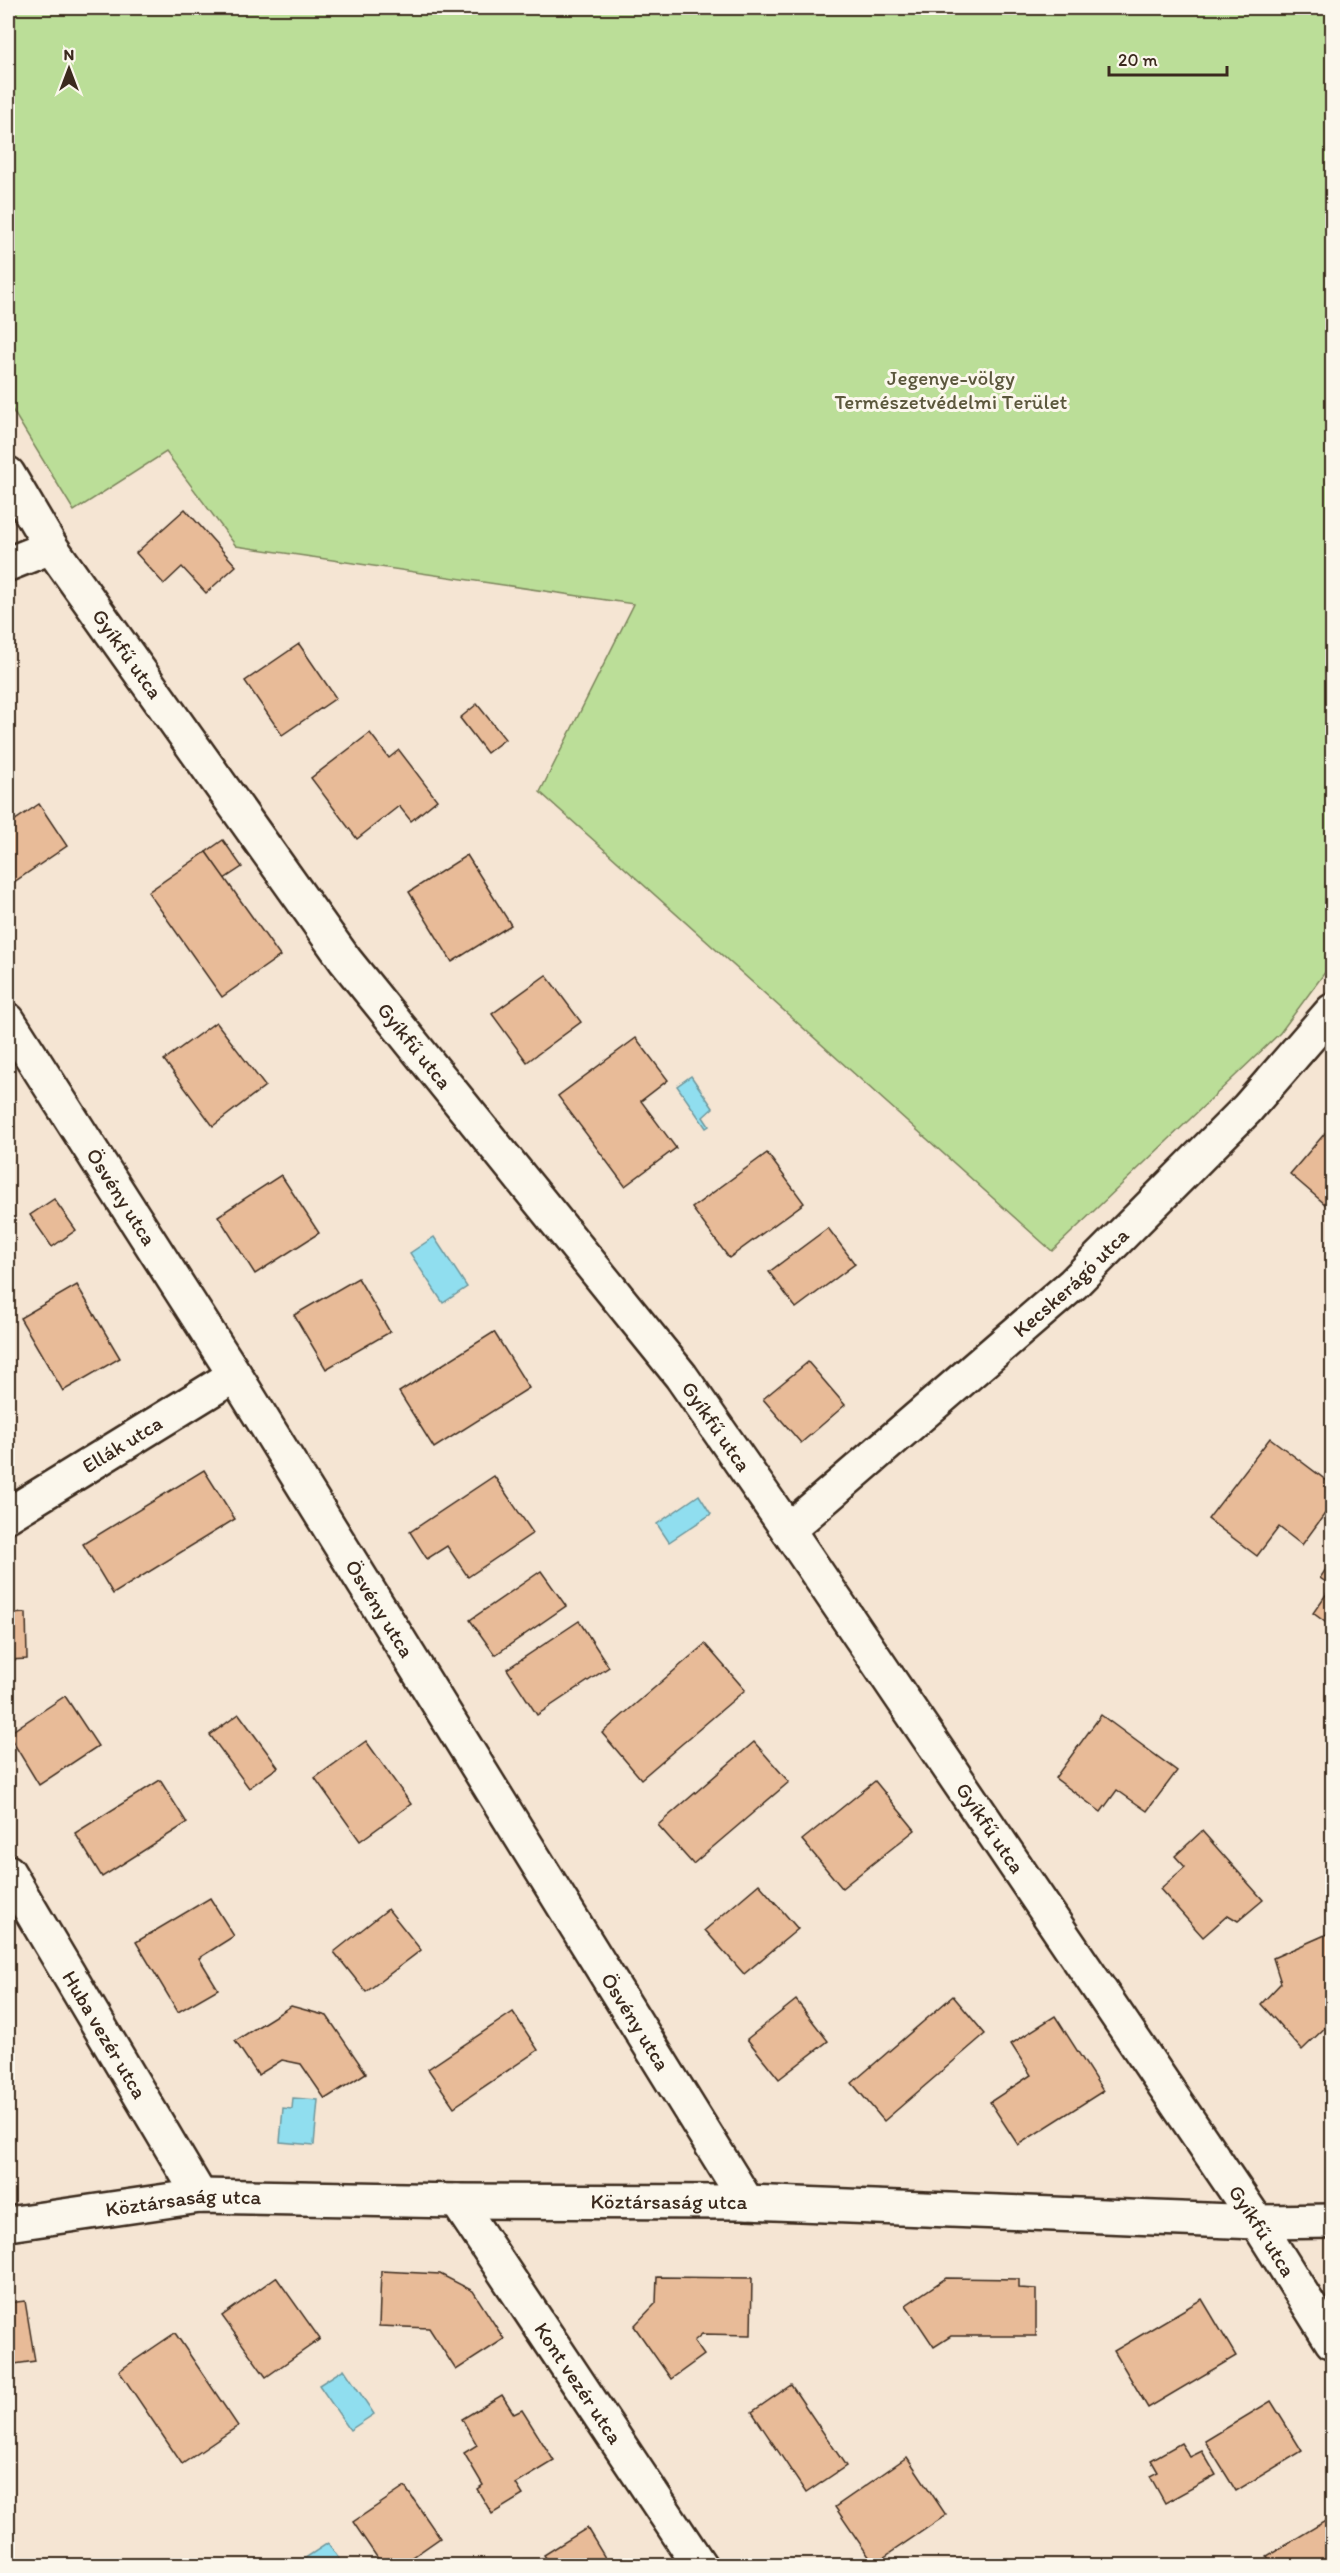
<svg xmlns="http://www.w3.org/2000/svg" width="1340" height="2573" font-family="Itim,sans-serif">
	<style>
		.green { fill: #bbde98; stroke: #7b845b; stroke-width: 1.5 }
		.water { fill: #90deef; stroke: #6e969b; stroke-width: 1.5 }
		.building { fill: #e8bb98; stroke: #3b2a1e; stroke-width: 1.5 }
		.lines { fill: none; stroke-linecap: round; stroke-linejoin: round }
		.street-casing { stroke: #3b2a1e; stroke-width: 38 }
		.street { stroke: #fbf7ec; stroke-width: 33 }
		.labels { text-anchor: middle; stroke-width: 6; stroke-linejoin: round; paint-order: stroke }
		.park-label { font-size: 21px; fill: #5b573c; stroke: #fbf7ec }
		.street-label { font-size: 21px; fill: #3b2a1e; stroke: #fbf7ec }
	</style>
	<rect width="100%" height="100%" fill="#f5e5d3"/>
	<filter id="ink" filterUnits="userSpaceOnUse"><feTurbulence type="fractalNoise" baseFrequency=".0167" numOctaves="2"/><feDisplacementMap in="SourceGraphic" scale="12" xChannelSelector="R" yChannelSelector="G"/><feConvolveMatrix kernelMatrix="1 2 1 2 8 2 1 2 1" color-interpolation-filters="sRGB"/></filter>
	<g filter="url(#ink)">
		<polygon class="green" points="8,8 1332,8 1332,963 1280,1033 1052,1251 540,792 634,604 236,546 166,452 74,511 8,403"/>
		<g class="water">
			<polygon points="691,1076 713,1108 703,1117 709,1126 706,1128 677,1086"/>
			<polygon points="434,1237 467,1287 443,1303 410,1253"/>
			<polygon points="699,1495 711,1514 669,1542 657,1524"/>
			<polygon points="293,2098 318,2100 314,2145 280,2142 283,2108 292,2109"/>
			<polygon points="344,2369 374,2414 350,2430 319,2385"/>
			<polygon points="328,2543 343,2565 297,2565 296,2564"/>
		</g>
		<g class="building">
			<polygon points="185,509 236,566 206,593 182,567 164,584 136,553"/>
			<polygon points="299,644 336,698 282,735 245,681"/>
			<polygon points="477,704 505,739 487,753 460,718"/>
			<polygon points="370,733 389,758 399,750 437,800 411,821 399,806 357,839 311,778"/>
			<polygon points="39,804 67,846 8,886 8,825"/>
			<polygon points="223,840 242,867 224,879 206,852"/>
			<polygon points="206,852 280,956 222,997 148,892"/>
			<polygon points="467,855 511,925 452,962 409,892"/>
			<polygon points="546,975 581,1022 527,1062 492,1014"/>
			<polygon points="216,1022 265,1086 213,1126 164,1060"/>
			<polygon points="636,1038 668,1080 641,1101 676,1148 625,1186 558,1096"/>
			<polygon points="1332,1125 1332,1210 1290,1174"/>
			<polygon points="767,1153 804,1203 729,1258 692,1208"/>
			<polygon points="281,1175 319,1233 255,1274 218,1216"/>
			<polygon points="54,1199 76,1230 52,1247 30,1215"/>
			<polygon points="828,1228 855,1264 796,1308 769,1272"/>
			<polygon points="358,1278 390,1332 326,1369 294,1315"/>
			<polygon points="77,1285 120,1358 63,1391 20,1318"/>
			<polygon points="494,1332 529,1388 434,1448 399,1392"/>
			<polygon points="808,1362 845,1405 801,1443 763,1399"/>
			<polygon points="1270,1438 1331,1484 1326,1491 1332,1496 1332,1504 1302,1545 1279,1527 1257,1556 1208,1519"/>
			<polygon points="204,1470 235,1519 113,1594 83,1544"/>
			<polygon points="494,1476 533,1533 468,1577 447,1546 427,1559 410,1532"/>
			<polygon points="1332,1560 1332,1627 1313,1613 1332,1586 1320,1578"/>
			<polygon points="541,1571 566,1606 495,1655 470,1620"/>
			<polygon points="26,1613 27,1659 9,1660 8,1672 8,1614"/>
			<polygon points="579,1621 609,1667 537,1715 507,1669"/>
			<polygon points="705,1644 745,1690 641,1779 602,1733"/>
			<polygon points="65,1696 98,1746 39,1785 8,1734"/>
			<polygon points="239,1714 278,1767 249,1788 210,1735"/>
			<polygon points="1101,1715 1177,1771 1147,1811 1117,1790 1101,1812 1055,1778"/>
			<polygon points="366,1741 411,1804 360,1841 315,1778"/>
			<polygon points="754,1742 789,1782 693,1864 658,1825"/>
			<polygon points="160,1780 187,1823 102,1877 75,1833"/>
			<polygon points="875,1781 915,1830 842,1888 802,1840"/>
			<polygon points="1202,1831 1263,1900 1238,1921 1228,1915 1203,1937 1160,1889 1185,1867 1175,1856"/>
			<polygon points="759,1884 798,1929 744,1974 705,1930"/>
			<polygon points="210,1898 234,1936 199,1958 218,1989 178,2012 136,1942"/>
			<polygon points="388,1909 421,1950 366,1992 334,1952"/>
			<polygon points="1332,1932 1332,2021 1302,2050 1261,2004 1281,1983 1273,1958"/>
			<polygon points="953,1996 985,2034 884,2121 852,2083"/>
			<polygon points="796,2000 828,2041 779,2079 747,2039"/>
			<polygon points="291,2006 327,2016 366,2073 325,2099 301,2064 282,2060 258,2075 235,2041"/>
			<polygon points="513,2012 538,2050 454,2107 428,2069"/>
			<polygon points="1055,2016 1103,2091 1018,2145 990,2102 1031,2075 1011,2044"/>
			<polygon points="381,2271 440,2274 473,2291 504,2339 456,2370 429,2328 379,2326"/>
			<polygon points="276,2277 320,2339 266,2377 222,2316"/>
			<polygon points="657,2277 752,2278 751,2335 702,2334 694,2341 704,2355 671,2379 634,2326 656,2303"/>
			<polygon points="946,2278 1019,2279 1019,2288 1036,2289 1036,2336 951,2336 934,2347 906,2305"/>
			<polygon points="1202,2299 1236,2356 1148,2408 1114,2351"/>
			<polygon points="25,2301 35,2361 8,2365 8,2303"/>
			<polygon points="175,2333 238,2426 182,2464 119,2371"/>
			<polygon points="791,2385 846,2466 806,2493 752,2412"/>
			<polygon points="502,2395 514,2414 522,2410 554,2461 516,2484 523,2495 492,2514 477,2489 483,2485 464,2453 477,2445 462,2419"/>
			<polygon points="1271,2401 1302,2451 1236,2491 1205,2441"/>
			<polygon points="1181,2443 1190,2457 1202,2451 1216,2475 1165,2503 1150,2476 1158,2472 1151,2460"/>
			<polygon points="907,2457 946,2515 874,2564 835,2507"/>
			<polygon points="405,2487 440,2538 400,2566 383,2566 353,2522"/>
			<polygon points="1332,2517 1332,2566 1273,2566 1267,2556"/>
			<polygon points="587,2528 610,2566 551,2566 544,2555"/>
		</g>
		<g class="lines">
			<defs>
				<g id="street">
					<path id="s1" d="M8,474l43,73 294,413 336,416 107,154 469,692 75,120"/>
					<polyline points="8,564 51,547"/>
					<path id="s2" d="M8,1020l227,355 512,827"/>
					<path id="s3" d="M8,1515l227,-140"/>
					<path id="s4" d="M788,1530l285,-246 174,-175 85,-98"/>
					<path id="s5" d="M8,1872l192,324"/>
					<path id="s6" d="M457,2201l243,365"/>
					<path id="s7" d="M8,2224l192,-28 257,5 290,1 510,20 75,-1"/>
				</g>
			</defs>
			<use href="#street" class="street-casing"/>
			<use href="#street" class="street"/>
		</g>
	</g>
	<g class="labels">
		<g class="park-label">
			<text x="951" y="385">Jegenye-völgy<tspan x="951" dy="24">Természetvédelmi Terület</tspan></text>
		</g>
		<g class="street-label">
			<text dy="7" stroke="none"><textPath href="#s1" startOffset="216">Gyíkfű utca</textPath></text>
			<text dy="7" stroke="none"><textPath href="#s1" startOffset="702">Gyíkfű utca</textPath></text>
			<text dy="7" stroke="none"><textPath href="#s2" startOffset="210">Ösvény utca</textPath></text>
			<text dy="7" stroke="none"><textPath href="#s4" startOffset="376">Kecskerágó utca</textPath></text>
			<text dy="7" stroke="none"><textPath href="#s1" startOffset="1188">Gyíkfű utca</textPath></text>
			<text dy="7" stroke="none"><textPath href="#s3" startOffset="134">Ellák utca</textPath></text>
			<text dy="7" stroke="none"><textPath href="#s2" startOffset="696">Ösvény utca</textPath></text>
			<text dy="7" stroke="none"><textPath href="#s1" startOffset="1674">Gyíkfű utca</textPath></text>
			<text dy="7" stroke="none"><textPath href="#s2" startOffset="1182">Ösvény utca</textPath></text>
			<text dy="7" stroke="none"><textPath href="#s5" startOffset="189">Huba vezér utca</textPath></text>
			<text dy="7" stroke="none"><textPath href="#s7" startOffset="663">Köztársaság utca</textPath></text>
			<text dy="7" stroke="none"><textPath href="#s7" startOffset="177">Köztársaság utca</textPath></text>
			<text dy="7" stroke="none"><textPath href="#s1" startOffset="2160">Gyíkfű utca</textPath></text>
			<text dy="7" stroke="none"><textPath href="#s6" startOffset="219">Kont vezér utca</textPath></text>
		</g>
	</g>
	<rect width="1340" height="2573" fill="none" stroke="#fbf7ec" stroke-width="30"/>
	<rect x="15" y="15" width="1310" height="2543" fill="none" stroke="#3b2a1e" stroke-width="2" filter="url(#ink)"/>
	<g transform="translate(69 69)" stroke="#fbf7ec" stroke-width="4.5" paint-order="stroke">
	<path d="M0-4.5L10 22L0 15L-10 22Z" fill="#3b2a1e"/>
	<text y="-9" font-size="16" font-weight="bold" text-anchor="middle" fill="#3b2a1e">N</text>
	</g>
	<path d="M1109 66v9h118v-9" fill="none" stroke="#3b2a1e" stroke-width="3"/>
	<text x="1118" y="66" font-size="18" fill="#3b2a1e" stroke="#fbf7ec" stroke-width="4.5" paint-order="stroke">20 m</text>
</svg>
